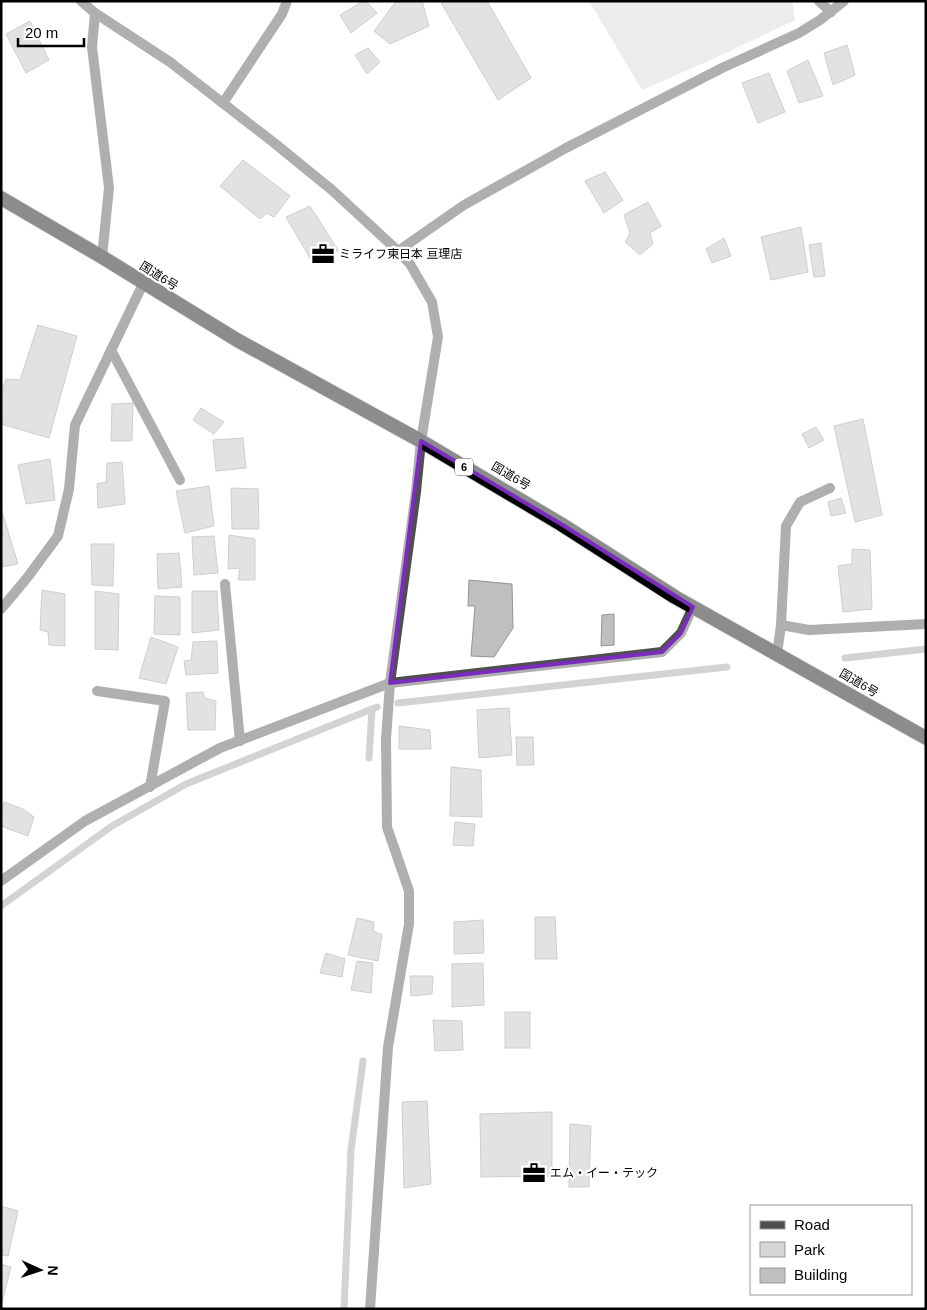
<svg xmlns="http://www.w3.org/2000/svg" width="927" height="1310" font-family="Arial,'Noto Sans JP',sans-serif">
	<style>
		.green { fill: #d6d6d6 }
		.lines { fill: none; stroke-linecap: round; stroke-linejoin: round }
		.stream { stroke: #9d9d9d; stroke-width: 7 }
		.building { fill: #bfbfbf; stroke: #939393 }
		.trunk-casing { stroke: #dbdbdb; stroke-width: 16 }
		.service { stroke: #4f4f4f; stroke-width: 10 }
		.minor { stroke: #4f4f4f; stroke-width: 10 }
		.tertiary { stroke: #4f4f4f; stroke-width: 10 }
		.trunk { stroke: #000; stroke-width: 14 }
		.marked { fill: none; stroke: #7b2cbf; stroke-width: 4; stroke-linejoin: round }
		.labels { text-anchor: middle; stroke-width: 4.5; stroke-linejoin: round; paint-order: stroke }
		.shield { fill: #fff; stroke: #4c4c4c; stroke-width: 1 }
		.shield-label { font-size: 11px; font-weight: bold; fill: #000 }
		.poi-label { font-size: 12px; fill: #000; stroke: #fff; text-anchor: start }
		.street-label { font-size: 12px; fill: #000; stroke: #fff }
	</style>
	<rect width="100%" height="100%" fill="#fff"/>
	<polygon class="green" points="589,1 792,1 795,20 713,59 642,90"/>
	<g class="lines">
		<g class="stream">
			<polyline points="845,658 926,649"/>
			<polyline points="398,703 727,667"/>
			<polyline points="369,758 372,709"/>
			<polyline points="1,906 112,826 186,784 377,707"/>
			<polyline points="344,1309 351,1150 363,1061"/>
		</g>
	</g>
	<g class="building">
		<polygon points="363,1 366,1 377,13 351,33 340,15"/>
		<polygon points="396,1 422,1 429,26 390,44 374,31"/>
		<polygon points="440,1 487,1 531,78 498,100"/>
		<polygon points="30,21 49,60 26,73 6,34"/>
		<polygon points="847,45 855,75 833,85 824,53"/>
		<polygon points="368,48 380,62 367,74 355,55"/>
		<polygon points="808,60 823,96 799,103 787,71"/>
		<polygon points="769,73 785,112 758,123 742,83"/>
		<polygon points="243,160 290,196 274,217 267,213 260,219 220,186"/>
		<polygon points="605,172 623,200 604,213 585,181"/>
		<polygon points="648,202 661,226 650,233 653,244 640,255 625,242 630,233 624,215"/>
		<polygon points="310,206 338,250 314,265 286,217"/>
		<polygon points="801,227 808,272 771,280 761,237"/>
		<polygon points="724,238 731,256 712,263 706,249"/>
		<polygon points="821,243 825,276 814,277 809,245"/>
		<polygon points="38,325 77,336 49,438 1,424 1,393 6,379 20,380"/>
		<polygon points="133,403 132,441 111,441 112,404"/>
		<polygon points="201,408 224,422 214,434 193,420"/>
		<polygon points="863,419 882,515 855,522 834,426"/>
		<polygon points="816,427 824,440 809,448 802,434"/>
		<polygon points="243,438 246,468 216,471 213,440"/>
		<polygon points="50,459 55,500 26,504 18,465"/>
		<polygon points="122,462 125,504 98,508 97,484 106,482 107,463"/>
		<polygon points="209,486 214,526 185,533 176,491"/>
		<polygon points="231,488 258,489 259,529 232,529"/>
		<polygon points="841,498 846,513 831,516 828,502"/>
		<polygon points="1,508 18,564 1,567"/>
		<polygon points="229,535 255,539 255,580 238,580 240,568 228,569"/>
		<polygon points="214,536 218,573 194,575 192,537"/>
		<polygon points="91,544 114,544 113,586 92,585"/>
		<polygon points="852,549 870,550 872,609 843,612 838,566 852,564"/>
		<polygon points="179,553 182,587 158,589 157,554"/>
		<polygon points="469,580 512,584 513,628 494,657 471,656 475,606 468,606"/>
		<polygon points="42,590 65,594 65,646 49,645 48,632 40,630"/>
		<polygon points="95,591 119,594 118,650 95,649"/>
		<polygon points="192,591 217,591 219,630 192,633"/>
		<polygon points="155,596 180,597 180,635 154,634"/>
		<polygon points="614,614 614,645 601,646 602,615"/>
		<polygon points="151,637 178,647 166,684 139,678"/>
		<polygon points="217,641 218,673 186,675 184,661 191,660 193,642"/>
		<polygon points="203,692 205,698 216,701 215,730 188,730 186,693"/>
		<polygon points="509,708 512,755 479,758 477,710"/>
		<polygon points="399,726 430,730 431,749 399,749"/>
		<polygon points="516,737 533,737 534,765 517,765"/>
		<polygon points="451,767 481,770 482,817 450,816"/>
		<polygon points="4,802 23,809 34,817 28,836 1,826 1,810"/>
		<polygon points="455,822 475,824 473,846 453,845"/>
		<polygon points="535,917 555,917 557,959 535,959"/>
		<polygon points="357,918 374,922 373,931 382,935 378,961 348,955"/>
		<polygon points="483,920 484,953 454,954 454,922"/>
		<polygon points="326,953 345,959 342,977 320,973"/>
		<polygon points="357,961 373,963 371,993 351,990"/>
		<polygon points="483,963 484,1005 452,1007 452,964"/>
		<polygon points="410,976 433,976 432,994 411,996"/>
		<rect x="505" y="1012" width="25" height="36"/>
		<polygon points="433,1020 462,1021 463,1050 435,1051"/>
		<polygon points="427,1101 431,1184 404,1188 402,1102"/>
		<polygon points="552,1112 552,1176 481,1177 480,1114"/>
		<polygon points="570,1124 591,1126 589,1187 569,1187"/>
		<polygon points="1,1206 18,1211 8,1256 1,1255"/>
		<polygon points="1,1264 11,1267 1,1306"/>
	</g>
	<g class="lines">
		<defs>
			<polyline id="trunk" points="1,198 102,257 237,340 421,441 561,524 675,597 926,738"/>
		</defs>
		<use href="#trunk" class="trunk-casing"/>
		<polyline class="service" points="819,1 831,12"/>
		<g class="minor">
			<polyline points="95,13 92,47 109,188 102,257"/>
			<polyline points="223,103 282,14 287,1"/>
			<polyline points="398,251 464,205 566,148 722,68 799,33 820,20 844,1"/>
			<polyline points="111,350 180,480"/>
			<polyline points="225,584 240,741"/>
			<polyline points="1,609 27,578 58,536 69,489 75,425 143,284"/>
			<polyline points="781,625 809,630 926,624"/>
			<polyline points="777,654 781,625 786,526 800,502 830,488"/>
			<polyline points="97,691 165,701 150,787"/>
			<polyline points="1,881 85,821 220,748 390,683 662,652 681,633 693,607"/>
			<polyline points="370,1309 388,1047 409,924 409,891 387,827 386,739 390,683 416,492 421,441"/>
		</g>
		<polyline class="tertiary" points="81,1 95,13 170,62 273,142 332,190 398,251 410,264 432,302 438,337 421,441"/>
		<use href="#trunk" class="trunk"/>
	</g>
	<path d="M0 0H927V1310H0ZM421,441l140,83 132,83 -12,26 -19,19 -272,31z" fill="#fff" fill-opacity=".55" fill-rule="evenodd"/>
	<path class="marked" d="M421,441l140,83 132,83 -12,26 -19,19 -272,31z"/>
	<defs>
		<symbol id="office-bare" viewBox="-9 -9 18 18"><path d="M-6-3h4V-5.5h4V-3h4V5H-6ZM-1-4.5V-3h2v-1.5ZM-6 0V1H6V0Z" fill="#000" stroke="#fff" stroke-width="2.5" paint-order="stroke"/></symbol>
	</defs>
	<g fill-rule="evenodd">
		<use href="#office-bare" x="307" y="238" width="32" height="32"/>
		<use href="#office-bare" x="518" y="1157" width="32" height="32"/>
	</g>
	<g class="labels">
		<rect class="shield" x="455" y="458.5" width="18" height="17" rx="4"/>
		<g class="shield-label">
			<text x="464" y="471">6</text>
		</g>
		<g class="poi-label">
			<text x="339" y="258">ミライフ東日本 亘理店</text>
			<text x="550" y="1177">エム・イー・テック</text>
		</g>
		<g class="street-label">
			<text transform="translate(159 276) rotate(32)" y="4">国道6号</text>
			<text transform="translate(511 476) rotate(30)" y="4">国道6号</text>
			<text transform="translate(859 683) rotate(30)" y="4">国道6号</text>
		</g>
	</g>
	<rect width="927" height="1310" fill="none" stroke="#000000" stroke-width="5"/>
	<rect x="750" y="1205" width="162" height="90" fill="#ffffff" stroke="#999999"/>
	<rect x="760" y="1221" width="25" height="8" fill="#4f4f4f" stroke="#999999"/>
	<text x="794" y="1230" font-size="15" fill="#000000">Road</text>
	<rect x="760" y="1242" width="25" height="15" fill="#d6d6d6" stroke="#999999"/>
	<text x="794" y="1255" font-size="15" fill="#000000">Park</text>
	<rect x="760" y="1268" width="25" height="15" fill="#bfbfbf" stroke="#999999"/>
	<text x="794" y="1280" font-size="15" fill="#000000">Building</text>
	<g transform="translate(40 1270) rotate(93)" stroke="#ffffff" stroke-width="4" paint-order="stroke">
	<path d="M0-4L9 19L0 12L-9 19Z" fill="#000000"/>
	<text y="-8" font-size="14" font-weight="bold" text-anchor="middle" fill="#000000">N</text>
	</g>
	<path d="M18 38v8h66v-8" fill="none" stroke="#000000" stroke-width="2.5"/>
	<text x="25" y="38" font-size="15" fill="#000000" stroke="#ffffff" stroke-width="4" paint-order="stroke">20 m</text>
</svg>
